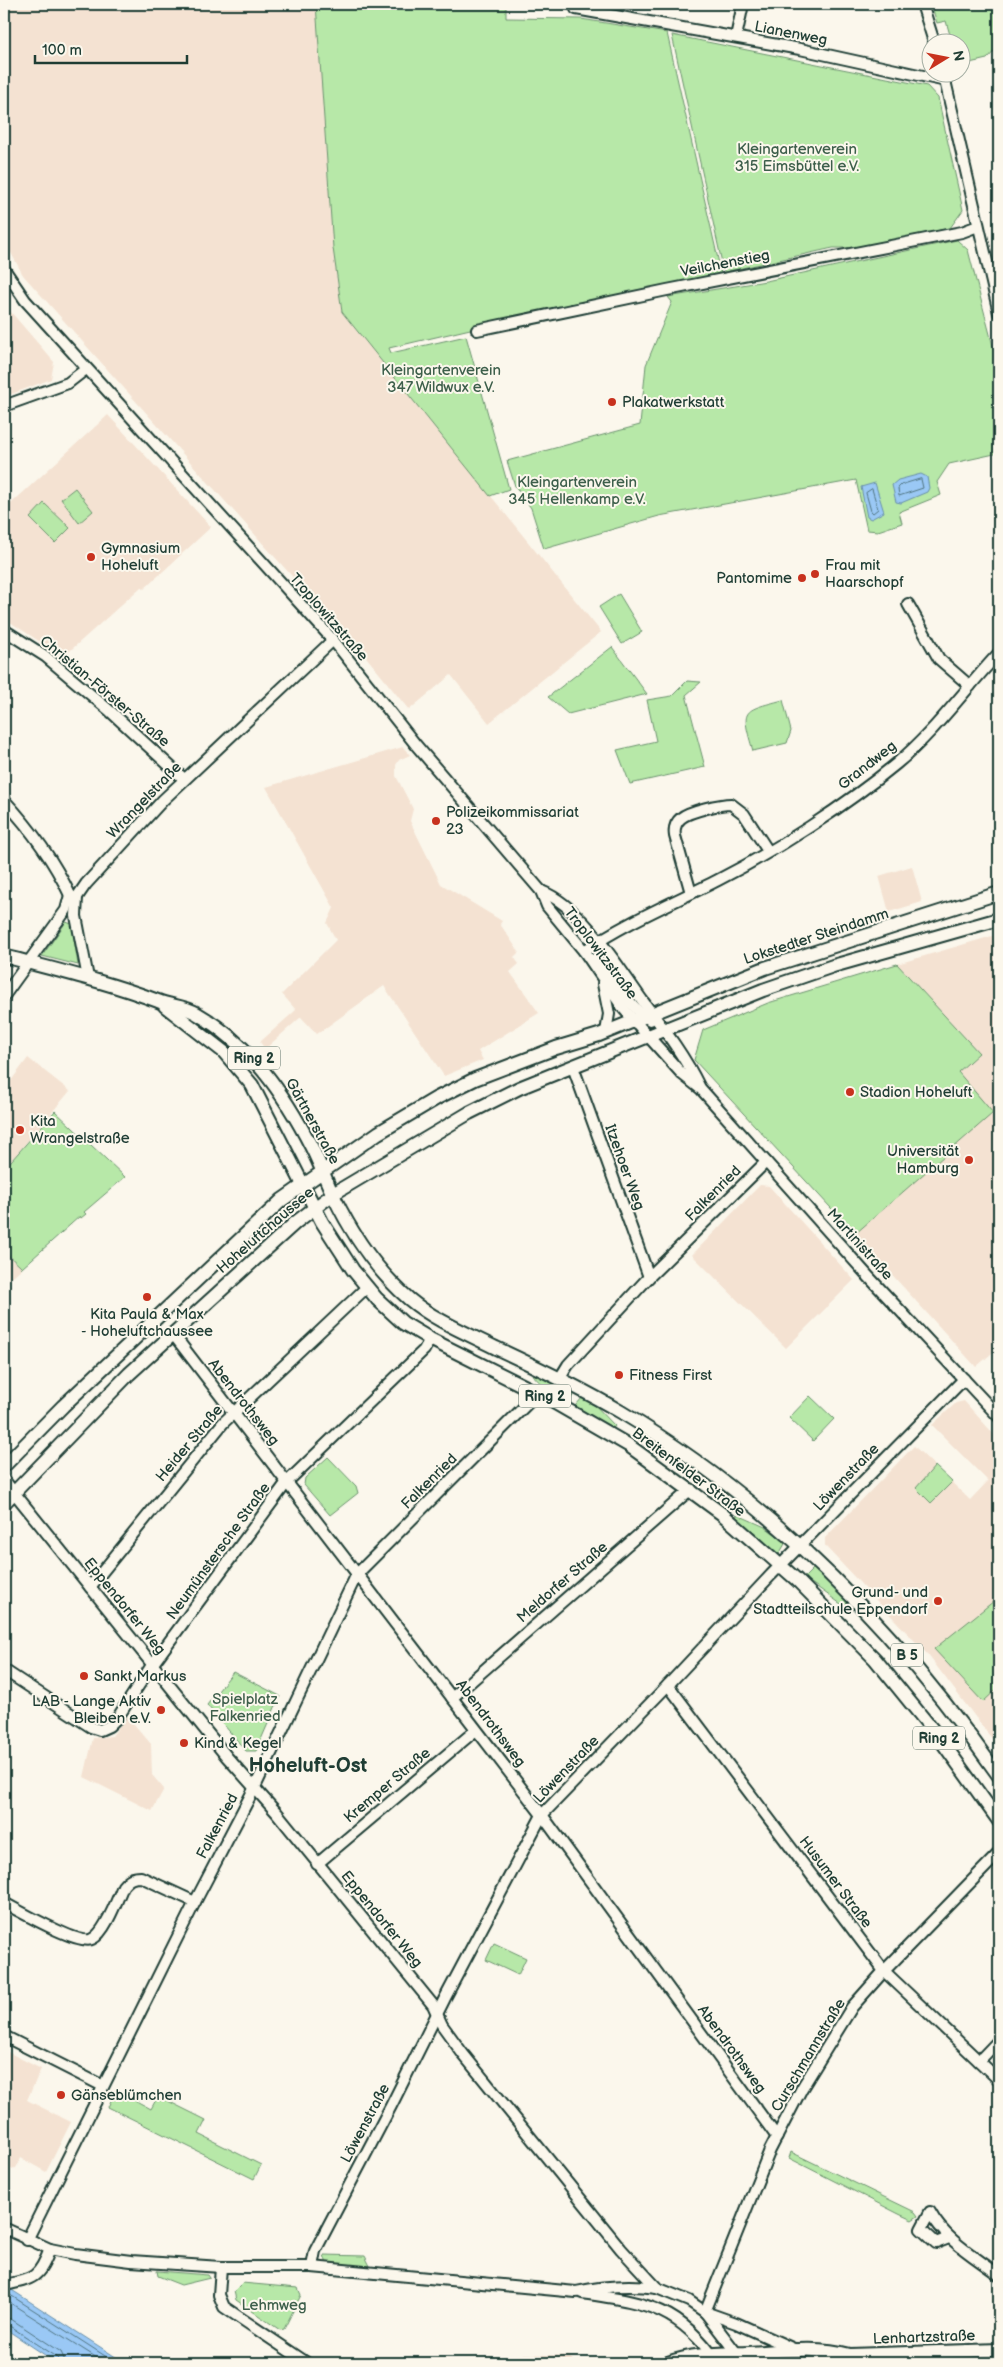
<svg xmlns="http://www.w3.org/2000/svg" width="1003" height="2367" font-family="'Balsamiq Sans',sans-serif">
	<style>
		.built { fill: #f4e2d2 }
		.green { fill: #b7e8a8; stroke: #6b926e }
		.water { fill: #9ac8f5; stroke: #6990a8 }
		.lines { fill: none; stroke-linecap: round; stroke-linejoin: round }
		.shore { stroke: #507581; stroke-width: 1 }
		.minor-casing { stroke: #1f3d34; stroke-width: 14 }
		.major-casing { stroke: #1f3d34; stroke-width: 16 }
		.minor { stroke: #fbf7ec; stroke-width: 10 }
		.major { stroke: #fbf7ec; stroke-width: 12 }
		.poi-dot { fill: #c8321e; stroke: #fbf7ec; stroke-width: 2 }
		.labels { text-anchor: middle; stroke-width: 4; stroke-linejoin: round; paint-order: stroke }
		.shield { fill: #fbf7ec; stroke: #61756b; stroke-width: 1 }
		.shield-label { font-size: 14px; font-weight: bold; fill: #1f3d34 }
		.street-label { font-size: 15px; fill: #1f3d34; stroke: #fbf7ec }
		.park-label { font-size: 15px; fill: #3d5f4b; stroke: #fbf7ec }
		.poi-label { font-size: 15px; fill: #1f3d34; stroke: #fbf7ec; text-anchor: start }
		.district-label { font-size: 20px; font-weight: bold; fill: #1f3d34; stroke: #fbf7ec }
	</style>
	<rect width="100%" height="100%" fill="#fbf7ec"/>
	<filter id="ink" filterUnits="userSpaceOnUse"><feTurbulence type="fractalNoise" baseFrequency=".02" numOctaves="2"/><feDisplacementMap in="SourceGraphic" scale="10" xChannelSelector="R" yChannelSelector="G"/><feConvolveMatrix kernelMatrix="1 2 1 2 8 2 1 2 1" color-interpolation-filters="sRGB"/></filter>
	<g filter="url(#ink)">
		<g class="built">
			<polygon points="4,4 316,4 333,248 342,312 601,632 489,723 451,675 409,710 350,637 341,631 23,275 4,240"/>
			<polygon points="4,304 54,362 51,379 4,397"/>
			<polygon points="108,415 211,527 144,589 141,587 63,657 4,618 4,510"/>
			<polygon points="403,747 410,755 399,760 396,765 396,776 413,809 410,821 441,884 502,921 500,924 519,952 514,957 519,964 510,972 539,1013 478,1051 483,1060 444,1076 384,986 317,1034 301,1017 265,1049 260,1042 296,1010 282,994 336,940 327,923 334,908 266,787"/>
			<polygon points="912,866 922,902 889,912 879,876"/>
			<polygon points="999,934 999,1347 976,1367 855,1234 992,1113 958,1072 979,1053 897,964"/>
			<polygon points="28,1058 70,1091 4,1169 4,1090"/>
			<polygon points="760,1185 769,1186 854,1280 786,1348 692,1255"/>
			<polygon points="4,1251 22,1268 4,1284"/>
			<polygon points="964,1401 999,1440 999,1748 928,1655 825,1546 825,1538 914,1446 970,1500 988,1481 932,1425 956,1403"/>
			<polygon points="127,1716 151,1744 152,1775 164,1789 152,1811 84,1777 93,1738 112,1736"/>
			<polygon points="4,2050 41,2069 27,2100 71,2122 46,2172 21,2158 16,2168 12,2169 4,2165"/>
			<polygon points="524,2354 569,2356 575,2363 518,2363"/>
		</g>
		<g class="green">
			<polygon points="316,4 506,4 506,18 581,19 667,33 722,277 607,297 389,348 391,353 466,336 509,489 490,496 342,312 333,248"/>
			<polygon points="931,4 999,4 999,46 987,59 961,65 960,42 952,42 946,21 937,23"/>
			<polygon points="672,35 927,86 938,98 963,210 950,228 852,248 833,248 724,272"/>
			<polygon points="957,240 968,250 999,369 999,453 949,464 937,482 941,495 899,512 902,523 878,531 867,530 856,480 659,516 544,549 531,508 515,486 507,461 640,425 646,365 672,302 668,297 766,281"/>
			<polygon points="75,488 93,511 79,523 61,499"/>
			<polygon points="44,503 70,528 55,543 30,518"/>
			<polygon points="619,594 642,632 622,644 599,607"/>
			<polygon points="612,647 647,694 568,714 548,697"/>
			<polygon points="687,681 701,682 686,695 705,767 630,784 617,750 656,741 647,700 672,696"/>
			<path d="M783,700l8,31 -4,12 -34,8c-12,-42 -12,-40 30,-51z"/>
			<polygon points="66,922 72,924 78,965 42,956"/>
			<polygon points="897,964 979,1053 958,1072 993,1113 855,1234 694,1060 703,1030 768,1003"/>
			<polygon points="55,1111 125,1177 84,1212 86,1214 81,1218 80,1216 22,1268 4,1251 4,1169"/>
			<polygon points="528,1370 576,1392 568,1402 546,1389"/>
			<polygon points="810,1396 834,1419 813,1441 789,1418"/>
			<polygon points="583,1397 593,1403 615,1426 612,1430 575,1406"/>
			<polygon points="328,1457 356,1486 358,1493 330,1515 304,1485 305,1478"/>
			<polygon points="935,1466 952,1482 931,1503 916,1488"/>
			<polygon points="738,1515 765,1527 786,1542 778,1556 734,1516"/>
			<polygon points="815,1567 855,1606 851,1611 804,1578"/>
			<polygon points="999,1597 999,1687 983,1702 934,1649"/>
			<polygon points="233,1672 280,1696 256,1751 246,1751 207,1705"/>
			<polygon points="494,1943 526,1958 518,1975 486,1960"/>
			<polygon points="116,2090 151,2109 158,2096 206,2120 199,2134 261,2165 254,2179 108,2107"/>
			<polygon points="791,2152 915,2212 918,2216 912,2220 899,2214 789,2158"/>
			<polygon points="324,2255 365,2256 370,2266 327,2264"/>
			<polygon points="157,2271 208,2275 210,2278 181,2285 158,2276"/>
			<polygon points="242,2283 298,2288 301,2295 284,2329 280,2330 236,2300 234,2291"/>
		</g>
		<g class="water">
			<polygon points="921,474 927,477 929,488 927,492 901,503 896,502 892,485 898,480"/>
			<polygon points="875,483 884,512 871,519 867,517 861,487"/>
			<polygon points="4,2285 125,2363 57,2363 4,2328"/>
		</g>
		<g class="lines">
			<g class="shore">
				<polygon points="921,479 923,488 899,496 898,488 901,485"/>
				<polygon points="872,489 878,509 873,513 871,511 866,493"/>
				<polyline points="4,2291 116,2363"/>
				<polyline points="4,2299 105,2363"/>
				<polyline points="4,2318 11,2319 61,2352 66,2363"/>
				<polyline points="4,2324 8,2325 57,2357 59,2363"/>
			</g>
			<defs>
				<g id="minor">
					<polyline points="575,4 576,9 800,49 946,81"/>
					<polyline points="922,4 934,42"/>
					<polyline points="736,37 743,4"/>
					<polyline points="943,72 999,313"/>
					<polyline points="4,269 25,300 333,640 416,745 541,891 547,906 584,951 623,1008 682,1074 701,1089 868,1276 999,1417"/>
					<polyline points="477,330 667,290 962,232 978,226"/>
					<polyline points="4,406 68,383 86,369"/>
					<polyline points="908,604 939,659 970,686"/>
					<polyline points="4,630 45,656 110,711 184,779"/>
					<path d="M4,800c25,27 50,61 66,95"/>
					<path d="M541,891c41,16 76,74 101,109 21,28 42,55 57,86"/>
					<path d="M691,893l-16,-57c-1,-6 0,-13 6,-18 8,-7 40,-14 50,-14l13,10 24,37"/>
					<polyline points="77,897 86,884 163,800 333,640"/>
					<polyline points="77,897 76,916 88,978"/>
					<path d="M584,951c42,-29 89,-48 134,-71 59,-30 127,-74 178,-116 39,-32 69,-75 103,-111"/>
					<path d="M595,959c21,18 31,46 55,61"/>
					<polyline points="603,984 609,1014 606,1032"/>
					<polyline points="4,996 66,910 70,895"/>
					<polyline points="573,1067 649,1277"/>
					<polyline points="173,1334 542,1815 777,2137"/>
					<polyline points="560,1378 568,1365 649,1277 766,1162"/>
					<polyline points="4,1480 227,1757 277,1813 433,2005 442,2025 463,2054 621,2249 657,2288 689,2301 705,2312 744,2363"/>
					<polyline points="90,1587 223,1423 366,1288"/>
					<polyline points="4,1670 91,1727 100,1730 109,1726 118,1717 152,1665 287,1482 424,1350 430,1339"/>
					<polyline points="668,1685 884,1971 999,2080"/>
					<polyline points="452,1698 691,1489"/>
					<polyline points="317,1864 476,1730"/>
					<path d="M4,1903c15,8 76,43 88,36 13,-6 25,-39 31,-53 6,-7 9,-9 18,-9l54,25"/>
					<polyline points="4,2036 103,2086"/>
					<polyline points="979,2061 999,2040"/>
					<path d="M4,2228l46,21 25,5 56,7 90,6h91l264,25c28,-6 52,-8 81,-4"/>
					<path d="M949,2238l-13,5 -15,-14 9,-17c15,28 44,44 69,63"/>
					<polyline points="27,2240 195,1902 255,1787 357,1574 538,1393"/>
					<polyline points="221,2267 219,2295 224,2307 307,2363"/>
					<polyline points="312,2267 315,2251 391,2106 445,1998 542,1815 668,1685 771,1575 964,1379"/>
					<path d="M4,2285c30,-6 35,-7 46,-36"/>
					<path d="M582,2293c64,10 96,13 136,70"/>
					<polyline points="705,2312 770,2150 802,2088 852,2007 884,1971 999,1853"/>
					<polyline points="705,2312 736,2323 796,2350"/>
				</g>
				<g id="major">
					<path d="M4,956c52,14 104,26 154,45 12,5 26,5 38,12 54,31 88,80 116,135 8,16 14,33 22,49 18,37 44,75 75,102 25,21 57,34 87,49 43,20 85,40 125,64 153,91 277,220 378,364"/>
					<polyline points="165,1006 224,1052 252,1085 322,1222 353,1270 377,1299 403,1323 430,1339 538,1393 628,1445 722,1514 797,1580 875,1659 940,1739 999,1821"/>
					<polyline points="4,1466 63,1406 282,1200 378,1133 437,1098 475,1079 556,1048 599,1035 765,968 999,893"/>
					<polyline points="4,1503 129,1374 295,1223 333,1194 469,1113 519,1088 763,990 833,966 999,919"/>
					<path d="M668,2363c26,-10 54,-9 81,-10 34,-2 68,-7 101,2"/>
					<polyline points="806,2363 830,2362 850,2355 999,2350"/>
				</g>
			</defs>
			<use href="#minor" class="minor-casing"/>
			<use href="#major" class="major-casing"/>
			<use href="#minor" class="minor"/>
			<use href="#major" class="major"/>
		</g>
	</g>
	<g class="poi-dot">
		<circle cx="612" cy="402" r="5"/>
		<circle cx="91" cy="557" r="5"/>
		<circle cx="815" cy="574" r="5"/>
		<circle cx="802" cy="578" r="5"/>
		<circle cx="436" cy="821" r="5"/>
		<circle cx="850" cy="1092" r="5"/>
		<circle cx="20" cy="1130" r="5"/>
		<circle cx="969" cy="1160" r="5"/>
		<circle cx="147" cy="1297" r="5"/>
		<circle cx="619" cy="1375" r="5"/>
		<circle cx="938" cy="1601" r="5"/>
		<circle cx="84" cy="1676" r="5"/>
		<circle cx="161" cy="1710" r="5"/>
		<circle cx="184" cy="1743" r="5"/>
		<circle cx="61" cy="2095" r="5"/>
	</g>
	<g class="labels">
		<g class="shield">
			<rect x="228" y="1046.5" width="52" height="23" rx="4"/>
			<rect x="519" y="1384.5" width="52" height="23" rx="4"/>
			<rect x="891" y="1643.5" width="32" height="23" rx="4"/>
			<rect x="913" y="1726.5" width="52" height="23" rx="4"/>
		</g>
		<g class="shield-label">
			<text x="254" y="1063">Ring 2</text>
			<text x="545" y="1401">Ring 2</text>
			<text x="907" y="1660">B 5</text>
			<text x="939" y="1743">Ring 2</text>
		</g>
		<g class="street-label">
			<text transform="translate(791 33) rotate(11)" y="5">Lianenweg</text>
			<text transform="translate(725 263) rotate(-11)" y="5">Veilchenstieg</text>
			<text transform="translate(329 617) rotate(49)" y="5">Troplowitzstraße</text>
			<text transform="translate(105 691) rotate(40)" y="5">Christian-Förster-Straße</text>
			<text transform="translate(867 765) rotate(-38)" y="5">Grandweg</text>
			<text transform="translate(144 800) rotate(-46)" y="5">Wrangelstraße</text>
			<text transform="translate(816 936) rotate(-18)" y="5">Lokstedter Steindamm</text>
			<text transform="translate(601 953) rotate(53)" y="5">Troplowitzstraße</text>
			<text transform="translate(313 1121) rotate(61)" y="5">Gärtnerstraße</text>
			<text transform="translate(625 1167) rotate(70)" y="5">Itzehoer Weg</text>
			<text transform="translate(713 1193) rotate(-45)" y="5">Falkenried</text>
			<text transform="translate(265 1230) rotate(-41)" y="5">Hoheluftchaussee</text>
			<text transform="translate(860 1244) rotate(48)" y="5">Martinistraße</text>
			<text transform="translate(244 1402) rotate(52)" y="5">Abendrothsweg</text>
			<text transform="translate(189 1443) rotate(-50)" y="5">Heider Straße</text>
			<text transform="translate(689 1472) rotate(37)" y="5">Breitenfelder Straße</text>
			<text transform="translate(846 1477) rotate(-46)" y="5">Löwenstraße</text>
			<text transform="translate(429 1481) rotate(-45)" y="5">Falkenried</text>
			<text transform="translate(218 1551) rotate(-54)" y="5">Neumünstersche Straße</text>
			<text transform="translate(562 1582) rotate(-41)" y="5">Meldorfer Straße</text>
			<text transform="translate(125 1606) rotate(51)" y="5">Eppendorfer Weg</text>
			<text transform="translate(491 1723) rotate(53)" y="5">Abendrothsweg</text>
			<text transform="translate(566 1769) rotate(-46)" y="5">Löwenstraße</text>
			<text transform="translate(387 1785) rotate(-40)" y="5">Kremper Straße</text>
			<text transform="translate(217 1826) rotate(-62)" y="5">Falkenried</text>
			<text transform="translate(836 1882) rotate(53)" y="5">Husumer Straße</text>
			<text transform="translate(382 1919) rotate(51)" y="5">Eppendorfer Weg</text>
			<text transform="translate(732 2049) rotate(54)" y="5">Abendrothsweg</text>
			<text transform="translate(808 2055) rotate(-59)" y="5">Curschmannstraße</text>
			<text transform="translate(365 2123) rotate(-62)" y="5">Löwenstraße</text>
			<text transform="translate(924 2337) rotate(-2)" y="5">Lenhartzstraße</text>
		</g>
		<g class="park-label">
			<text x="797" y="154">Kleingartenverein<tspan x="797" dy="17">315 Eimsbüttel e.V.</tspan></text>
			<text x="441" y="375">Kleingartenverein<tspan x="441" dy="17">347 Wildwux e.V.</tspan></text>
			<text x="577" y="487">Kleingartenverein<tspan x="577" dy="17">345 Hellenkamp e.V.</tspan></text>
			<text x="245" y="1704">Spielplatz<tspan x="245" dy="17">Falkenried</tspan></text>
			<text x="274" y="2310">Lehmweg</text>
		</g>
		<g class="poi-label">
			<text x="622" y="407">Plakatwerkstatt</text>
			<text x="101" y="553">Gymnasium<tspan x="101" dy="17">Hoheluft</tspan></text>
			<text x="825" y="570">Frau mit<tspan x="825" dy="17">Haarschopf</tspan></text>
			<text x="792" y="583" text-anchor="end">Pantomime</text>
			<text x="446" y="817">Polizeikommissariat<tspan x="446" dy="17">23</tspan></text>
			<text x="860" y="1097">Stadion Hoheluft</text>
			<text x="30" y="1126">Kita<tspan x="30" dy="17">Wrangelstraße</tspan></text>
			<text x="959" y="1156" text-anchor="end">Universität<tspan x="959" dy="17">Hamburg</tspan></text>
			<text x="147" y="1319" text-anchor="middle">Kita Paula &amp; Max<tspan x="147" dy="17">- Hoheluftchaussee</tspan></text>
			<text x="629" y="1380">Fitness First</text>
			<text x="928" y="1597" text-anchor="end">Grund- und<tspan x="928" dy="17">Stadtteilschule Eppendorf</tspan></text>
			<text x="94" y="1681">Sankt Markus</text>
			<text x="151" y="1706" text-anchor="end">LAB - Lange Aktiv<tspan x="151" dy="17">Bleiben e.V.</tspan></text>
			<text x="194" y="1748">Kind &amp; Kegel</text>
			<text x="71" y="2100">Gänseblümchen</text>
		</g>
		<g class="district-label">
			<text x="308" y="1772">Hoheluft-Ost</text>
		</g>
	</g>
	<rect width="1003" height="2367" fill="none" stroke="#fbf7ec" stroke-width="20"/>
	<rect x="10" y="10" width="983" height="2347" fill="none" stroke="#1f3d34" stroke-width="2" filter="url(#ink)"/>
	<g transform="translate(946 58) rotate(80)"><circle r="24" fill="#fbf7ec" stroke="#a3ada2"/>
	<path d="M0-4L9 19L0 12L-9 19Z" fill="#c8321e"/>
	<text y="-8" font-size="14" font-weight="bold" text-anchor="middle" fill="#1f3d34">N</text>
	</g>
	<path d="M35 55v8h152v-8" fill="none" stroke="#1f3d34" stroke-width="2.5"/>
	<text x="42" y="55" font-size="15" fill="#1f3d34" stroke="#fbf7ec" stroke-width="4" paint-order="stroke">100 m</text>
</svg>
